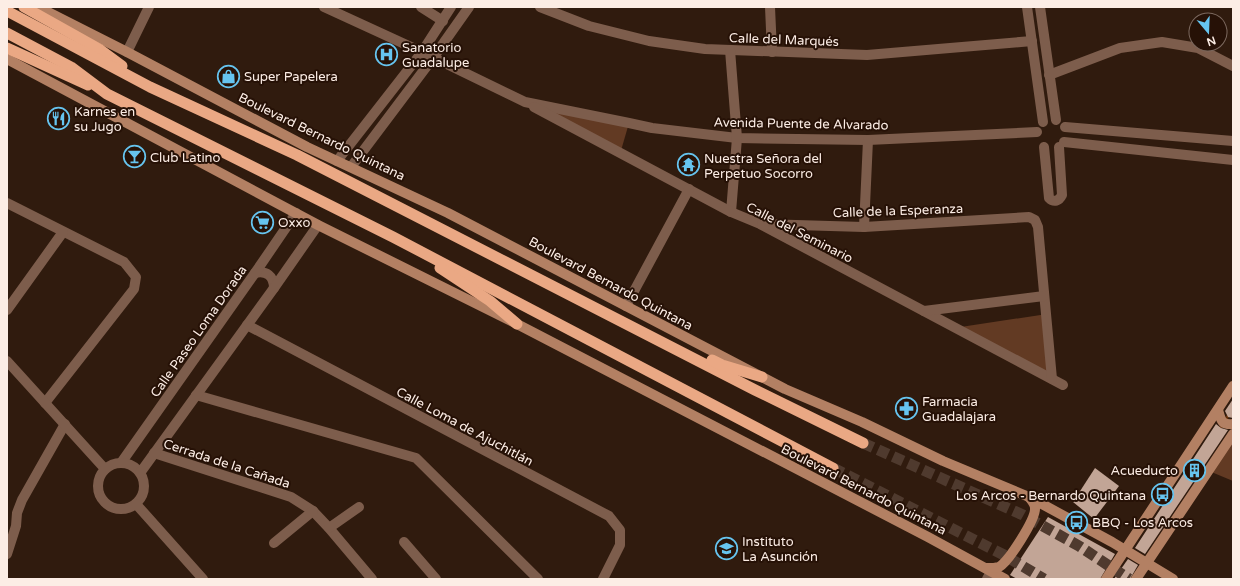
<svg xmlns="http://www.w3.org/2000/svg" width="1240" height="586" font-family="'Varela Round',sans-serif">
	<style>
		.green { fill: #623a23 }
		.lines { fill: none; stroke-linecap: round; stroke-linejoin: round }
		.stream { stroke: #642f0b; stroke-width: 3 }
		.building { fill: #c2a596 }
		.trunk-tunnel { stroke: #4f3a2e; stroke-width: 11; stroke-dasharray: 11 5.5; stroke-linecap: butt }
		.minor { stroke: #7d5d4c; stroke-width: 10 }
		.tertiary { stroke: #7d5d4c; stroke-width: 10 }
		.secondary { stroke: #b38063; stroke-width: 10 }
		.trunk { stroke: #eaa884; stroke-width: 11 }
		.labels { text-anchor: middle; stroke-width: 4; stroke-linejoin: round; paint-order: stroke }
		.street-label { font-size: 13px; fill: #fcede5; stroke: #261106 }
		.poi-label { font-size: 13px; fill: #fcede5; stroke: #261106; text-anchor: start }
	</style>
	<rect width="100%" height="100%" fill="#301b0e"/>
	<g class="green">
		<polygon points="525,102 629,123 620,154"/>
		<polygon points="1047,314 1052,379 954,328"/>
		<polygon points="1233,434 1233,481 1209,471"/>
	</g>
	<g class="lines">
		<polyline class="stream" points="1219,430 1233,408"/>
	</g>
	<g class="building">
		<polygon points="1233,399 1233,418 1228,417 1225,411"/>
		<polygon points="1216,424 1221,428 1228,430 1145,554 1135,548"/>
		<polygon points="1095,468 1119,486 1094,519 1073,502"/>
		<polygon points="1048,517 1115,554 1100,579 1017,579 1010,575"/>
		<polygon points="1128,559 1138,565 1130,579 1114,579"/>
	</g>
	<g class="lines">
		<g class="trunk-tunnel">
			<polyline points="863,443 1023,515 1079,546 1129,579"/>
			<polyline points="833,468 1004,555 1044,579"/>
		</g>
		<g class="minor">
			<polyline points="324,7 422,52 525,102 629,123 652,128 737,138 868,140 1037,132"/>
			<polyline points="421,7 443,21"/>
			<polyline points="540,7 589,26 649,41 705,49 867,55 1032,41"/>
			<polyline points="770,7 772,52"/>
			<polyline points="1027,7 1043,122"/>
			<polyline points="1040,7 1056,120"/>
			<polyline points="730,50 737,138 731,212"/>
			<polyline points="127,52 149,7"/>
			<polyline points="1049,75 1120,48 1162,42 1198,48 1233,66"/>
			<polyline points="534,107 731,212 760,224 1063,385"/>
			<polyline points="1065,127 1233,141"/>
			<polyline points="1064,142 1233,160"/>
			<path d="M1044,147l5,51c5,5 10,3 13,-3l-3,-48"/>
			<polyline points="7,203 124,262 136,277 134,289 45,403"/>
			<polyline points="762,224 864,227 1029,217 1035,220 1038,227 1052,379"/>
			<polyline points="864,227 868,140"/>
			<path d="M255,273c11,-3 19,3 19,15"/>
			<polyline points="626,306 689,189"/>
			<polyline points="7,310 63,232"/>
			<polyline points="924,311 1044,296"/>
			<polyline points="247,325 609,516 620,530 620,545 603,579"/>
			<polyline points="196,395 416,458 538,579"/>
			<polyline points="154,453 291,497 313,511 329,528 372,579"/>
			<polyline points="329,528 359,507"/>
			<polyline points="404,542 436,579"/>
			<polyline points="274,543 313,511"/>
			<polyline points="7,554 16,526 17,513 22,500 65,424"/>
			<polyline points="987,579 991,572"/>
		</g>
		<g class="tertiary">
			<polyline points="337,161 422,52 451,7"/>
			<polyline points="351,167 433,58 469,7"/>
			<polyline points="7,361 105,469"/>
			<polyline points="121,463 255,273 296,213"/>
			<circle cx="121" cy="486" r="23"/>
			<polyline points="140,473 274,288 318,225"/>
			<polyline points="136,504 203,579"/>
		</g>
		<g class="secondary">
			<polyline points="38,7 127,52 307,147 448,213 785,389 862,422 943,461 1029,497 1112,542 1173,579"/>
			<polyline points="7,59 318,225 517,324 928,537 1005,579"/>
			<path d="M1218,410c3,10 3,15 15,14"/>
			<path d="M986,568c4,0 9,0 13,-1 10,-6 37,-48 36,-59 0,-4 -3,-7 -6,-11"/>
			<polyline points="1106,579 1233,386"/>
			<polyline points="1136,579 1233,434"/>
		</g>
		<g class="trunk">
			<polyline points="24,7 99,49 122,66"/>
			<polyline points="7,11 150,87 297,155 755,390 863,443"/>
			<polyline points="7,33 71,67 107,94 393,237 833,468"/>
			<polyline points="7,48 88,85"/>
			<polyline points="440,268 490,301 517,324"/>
			<polyline points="712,360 722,365 762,377"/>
		</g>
	</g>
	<defs>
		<symbol id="hospital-ring" viewBox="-11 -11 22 22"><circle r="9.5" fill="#261106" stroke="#66c4ef" stroke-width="1.5"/><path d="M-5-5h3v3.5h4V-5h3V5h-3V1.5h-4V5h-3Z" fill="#66c4ef"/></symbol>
		<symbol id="shop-ring" viewBox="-11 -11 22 22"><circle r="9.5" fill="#261106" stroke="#66c4ef" stroke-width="1.5"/><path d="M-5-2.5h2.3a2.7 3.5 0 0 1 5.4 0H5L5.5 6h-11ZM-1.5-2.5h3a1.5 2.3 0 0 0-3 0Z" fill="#66c4ef"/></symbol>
		<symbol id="restaurant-ring" viewBox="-11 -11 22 22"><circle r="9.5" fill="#261106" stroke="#66c4ef" stroke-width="1.5"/><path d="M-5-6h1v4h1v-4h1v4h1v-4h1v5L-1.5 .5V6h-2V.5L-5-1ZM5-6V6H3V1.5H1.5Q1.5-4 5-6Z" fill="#66c4ef"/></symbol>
		<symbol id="bar-ring" viewBox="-11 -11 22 22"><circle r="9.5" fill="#261106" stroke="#66c4ef" stroke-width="1.5"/><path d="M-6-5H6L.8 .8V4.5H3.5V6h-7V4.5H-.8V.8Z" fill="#66c4ef"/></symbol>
		<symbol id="temple-ring" viewBox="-11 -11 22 22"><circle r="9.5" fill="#261106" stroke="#66c4ef" stroke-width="1.5"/><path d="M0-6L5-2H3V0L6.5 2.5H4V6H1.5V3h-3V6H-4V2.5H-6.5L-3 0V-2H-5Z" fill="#66c4ef"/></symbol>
		<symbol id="supermarket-ring" viewBox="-11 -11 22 22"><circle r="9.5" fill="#261106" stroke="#66c4ef" stroke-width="1.5"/><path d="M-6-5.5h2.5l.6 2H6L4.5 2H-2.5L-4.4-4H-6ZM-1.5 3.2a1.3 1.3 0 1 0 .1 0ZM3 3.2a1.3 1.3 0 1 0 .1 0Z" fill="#66c4ef"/></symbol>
		<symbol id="pharmacy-ring" viewBox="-11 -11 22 22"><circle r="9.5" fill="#261106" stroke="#66c4ef" stroke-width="1.5"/><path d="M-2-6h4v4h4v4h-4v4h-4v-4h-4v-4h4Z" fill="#66c4ef"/></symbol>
		<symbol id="building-ring" viewBox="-11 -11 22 22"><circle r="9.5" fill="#261106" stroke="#66c4ef" stroke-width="1.5"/><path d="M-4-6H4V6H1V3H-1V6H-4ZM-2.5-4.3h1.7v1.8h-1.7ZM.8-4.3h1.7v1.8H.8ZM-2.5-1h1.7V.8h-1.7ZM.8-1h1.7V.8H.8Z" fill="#66c4ef"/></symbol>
		<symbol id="bus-ring" viewBox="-11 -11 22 22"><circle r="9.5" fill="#261106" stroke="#66c4ef" stroke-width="1.5"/><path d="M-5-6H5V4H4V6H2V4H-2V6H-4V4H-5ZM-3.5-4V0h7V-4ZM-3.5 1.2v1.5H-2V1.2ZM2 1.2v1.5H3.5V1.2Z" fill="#66c4ef"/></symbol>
		<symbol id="school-ring" viewBox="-11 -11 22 22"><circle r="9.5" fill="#261106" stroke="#66c4ef" stroke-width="1.5"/><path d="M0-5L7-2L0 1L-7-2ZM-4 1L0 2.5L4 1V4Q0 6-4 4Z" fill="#66c4ef"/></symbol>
	</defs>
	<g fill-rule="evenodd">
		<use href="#hospital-ring" x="374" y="42" width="25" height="25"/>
		<use href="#shop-ring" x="216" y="64" width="25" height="25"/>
		<use href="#restaurant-ring" x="46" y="106" width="25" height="25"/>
		<use href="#bar-ring" x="122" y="144" width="25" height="25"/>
		<use href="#temple-ring" x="676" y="152" width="25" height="25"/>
		<use href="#supermarket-ring" x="250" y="210" width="25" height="25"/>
		<use href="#pharmacy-ring" x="894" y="396" width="25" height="25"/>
		<use href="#building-ring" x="1182" y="458" width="25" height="25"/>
		<use href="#bus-ring" x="1150" y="482" width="25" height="25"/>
		<use href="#bus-ring" x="1064" y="510" width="25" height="25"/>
		<use href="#school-ring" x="714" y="536" width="25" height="25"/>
	</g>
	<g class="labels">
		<g class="street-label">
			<text transform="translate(784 39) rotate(2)" y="5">Calle del Marqués</text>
			<text transform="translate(801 123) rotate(1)" y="5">Avenida Puente de Alvarado</text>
			<text transform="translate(322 136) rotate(26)" y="5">Boulevard Bernardo Quintana</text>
			<text transform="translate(898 210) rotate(-2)" y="5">Calle de la Esperanza</text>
			<text transform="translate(800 232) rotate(27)" y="5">Calle del Seminario</text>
			<text transform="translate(611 283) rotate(28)" y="5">Boulevard Bernardo Quintana</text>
			<text transform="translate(198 331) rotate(-55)" y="5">Calle Paseo Loma Dorada</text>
			<text transform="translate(465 426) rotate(28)" y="5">Calle Loma de Ajuchitlán</text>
			<text transform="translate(227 463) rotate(18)" y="5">Cerrada de la Cañada</text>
			<text transform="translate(864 489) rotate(27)" y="5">Boulevard Bernardo Quintana</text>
		</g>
		<g class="poi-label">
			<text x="402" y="52">Sanatorio<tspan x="402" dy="15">Guadalupe</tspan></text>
			<text x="244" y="81">Super Papelera</text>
			<text x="74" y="116">Karnes en<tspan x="74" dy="15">su Jugo</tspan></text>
			<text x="150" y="162">Club Latino</text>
			<text x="704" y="163">Nuestra Señora del<tspan x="704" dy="15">Perpetuo Socorro</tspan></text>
			<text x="278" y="227">Oxxo</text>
			<text x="922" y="406">Farmacia<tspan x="922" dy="15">Guadalajara</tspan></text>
			<text x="1178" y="475" text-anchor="end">Acueducto</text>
			<text x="1146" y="500" text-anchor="end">Los Arcos - Bernardo Quintana</text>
			<text x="1092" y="527">BBQ - Los Arcos</text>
			<text x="742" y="546">Instituto<tspan x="742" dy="15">La Asunción</tspan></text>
		</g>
	</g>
	<rect width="1240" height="586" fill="none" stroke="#fcede5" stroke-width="16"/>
	<g transform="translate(1208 32) rotate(161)"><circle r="19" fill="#261106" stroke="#7c695f"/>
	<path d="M0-3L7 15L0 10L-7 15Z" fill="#66c4ef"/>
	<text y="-6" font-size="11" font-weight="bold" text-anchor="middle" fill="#fcede5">N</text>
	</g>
</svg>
